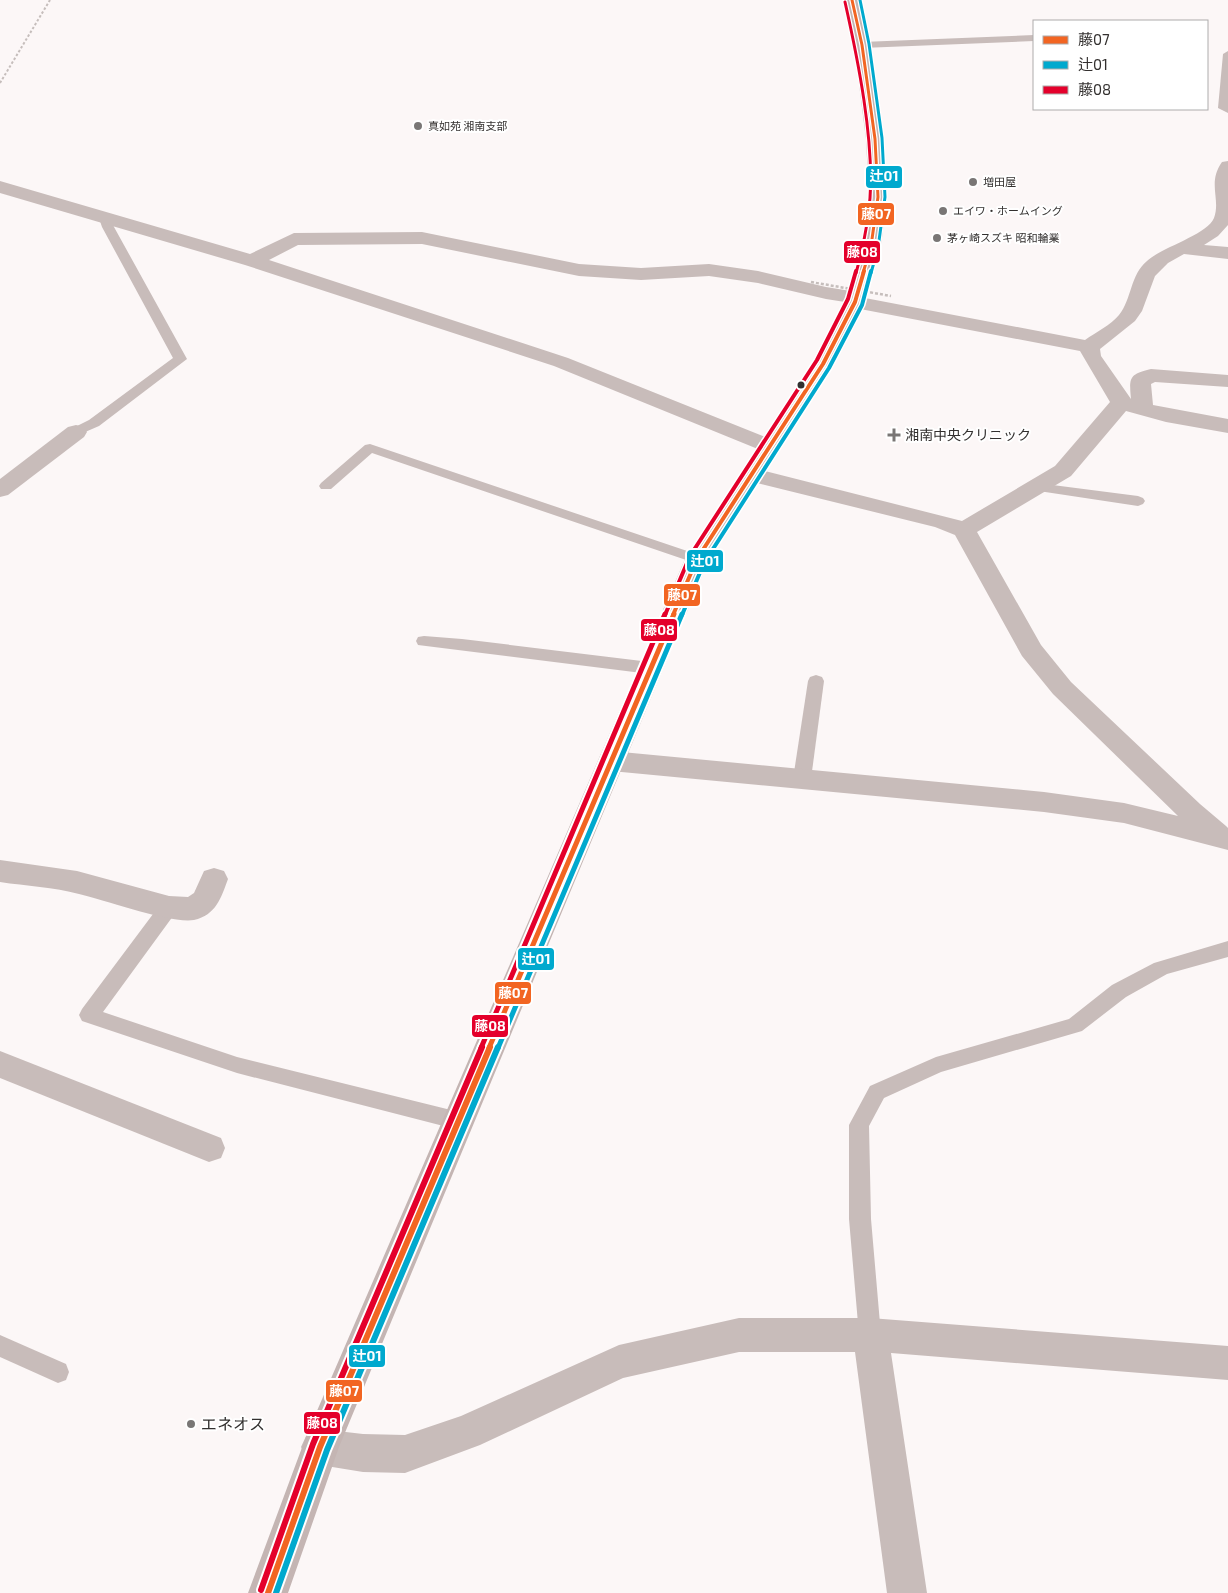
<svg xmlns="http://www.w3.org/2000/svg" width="1228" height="1593" font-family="'Exo 2','Noto Sans JP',sans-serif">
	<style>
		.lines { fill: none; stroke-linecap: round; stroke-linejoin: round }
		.path { stroke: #c6bebc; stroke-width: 2; stroke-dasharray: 2.5 2; stroke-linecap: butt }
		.service { fill: #c8bcba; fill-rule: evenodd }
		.minor { fill: #c8bcba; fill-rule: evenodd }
		.trunk { fill: #c4b5b3; fill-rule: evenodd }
		.path-bridge { stroke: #c6bebc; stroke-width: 2.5; stroke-dasharray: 3 2; stroke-linecap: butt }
		.bus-1-far3-casing { stroke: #fff; stroke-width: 5.5 }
		.bus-1-far2-casing { stroke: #fff; stroke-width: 7 }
		.bus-1-far1-casing { stroke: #fff; stroke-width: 9 }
		.bus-1-casing { stroke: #fff; stroke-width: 10 }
		.bus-2-far3-casing { stroke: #fff; stroke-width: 5.5 }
		.bus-2-far2-casing { stroke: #fff; stroke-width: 7 }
		.bus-2-far1-casing { stroke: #fff; stroke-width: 9 }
		.bus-2-casing { stroke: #fff; stroke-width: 10 }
		.bus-3-far3-casing { stroke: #fff; stroke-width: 5.5 }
		.bus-3-far2-casing { stroke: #fff; stroke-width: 7 }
		.bus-3-far1-casing { stroke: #fff; stroke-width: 9 }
		.bus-3-casing { stroke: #fff; stroke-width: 10 }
		.bus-1-far3 { stroke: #f26522; stroke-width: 3 }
		.bus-1-far2 { stroke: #f26522; stroke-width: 4 }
		.bus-1-far1 { stroke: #f26522; stroke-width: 5 }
		.bus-1 { stroke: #f26522; stroke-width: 6 }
		.bus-2-far3 { stroke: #00a9ce; stroke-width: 3 }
		.bus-2-far2 { stroke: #00a9ce; stroke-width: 4 }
		.bus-2-far1 { stroke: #00a9ce; stroke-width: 5 }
		.bus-2 { stroke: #00a9ce; stroke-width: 6 }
		.bus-3-far3 { stroke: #e4002b; stroke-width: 3 }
		.bus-3-far2 { stroke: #e4002b; stroke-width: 4 }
		.bus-3-far1 { stroke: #e4002b; stroke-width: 5 }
		.bus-3 { stroke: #e4002b; stroke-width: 6 }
		.poi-dot { fill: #797675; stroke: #fff; stroke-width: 2 }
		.bus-dot { fill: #33302f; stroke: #fff; stroke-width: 2 }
		.labels { text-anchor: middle; stroke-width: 4; stroke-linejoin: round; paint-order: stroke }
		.far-poi-label { font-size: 11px; fill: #33302f; stroke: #fff; text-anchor: start }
		.poi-label { font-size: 14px; fill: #33302f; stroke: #fff; text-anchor: start }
		.near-poi-label { font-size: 16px; fill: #33302f; stroke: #fff; text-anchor: start }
		.line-badge { stroke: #fff; stroke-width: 2 }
		.badge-label { font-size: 14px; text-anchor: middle; font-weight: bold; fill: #fff }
	</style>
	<rect width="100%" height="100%" fill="#fcf7f7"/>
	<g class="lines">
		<polyline class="path" points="0,83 50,0"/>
		<g class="service">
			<polygon points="1034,35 1034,41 862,48 857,45 862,42"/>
			<polygon points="1228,51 1228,113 1218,108 1223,54"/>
			<polygon points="105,214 111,218 114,227 187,359 99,426 76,436 69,432 71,429 89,420 173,358 102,227 99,218"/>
			<polygon points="370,444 702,556 705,559 702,562 692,562 372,453 331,489 321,489 319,486 321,483 365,445"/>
			<polygon points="1037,483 1138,496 1143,498 1145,501 1143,504 1138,506 1032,490 1030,487 1032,484"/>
			<polygon points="424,636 462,639 650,662 656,664 658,668 656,672 650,674 418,645 416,641 418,637"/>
			<polygon points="816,675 822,677 824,681 811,779 808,783 802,785 796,783 793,779 808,681 810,677"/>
			<polygon points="169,900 176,902 178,907 176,912 103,1012 237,1057 459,1112 466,1115 469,1121 466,1127 459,1130 237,1073 82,1021 79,1015 82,1009 162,902"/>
			<polygon points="1228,941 1228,957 1167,974 1126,997 1082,1031 941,1072 884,1098 869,1126 871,1219 881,1335 878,1343 870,1346 862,1343 859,1335 849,1219 849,1125 870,1086 936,1057 1069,1019 1112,985 1154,963"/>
			<polygon points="0,1335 66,1364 69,1372 66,1380 58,1383 0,1357"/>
		</g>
		<g class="minor">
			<path d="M1228,161v64l-10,11 -14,9 24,2v12l-44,-5 -16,9 -13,13 -13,35 -7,10 -35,28 1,7 30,43c-2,-21 -2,-25 20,-30l77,6v12l-73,-5 -4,2 2,21 75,14v14l-62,-11 -40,-11 -55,65 -94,56 64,113 30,37 129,122 26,22 2,2v22l-104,-27 -80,-11 -433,-41 -10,-3 -3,-7 3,-7 10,-3 433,41 80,11 54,13 -125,-122 -31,-38 -67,-121 -20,-8 -190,-47 -3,-5 3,-5 8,-2 209,53 93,-55 55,-64 -30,-51 -225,-43 -7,-2 -3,-4 -19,-3 -68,-16 -49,-7 -68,4 -62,-4 -157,-32 -124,1 -29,15 299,98 210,84 3,5 -3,5 -8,2 -216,-88 -309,-101 -245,-72v-12l250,73 44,-21 128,-1 157,32 62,4 68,-4 49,7 68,16 37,6 2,5 220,42c11,-8 26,-15 34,-25 13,-16 11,-40 28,-54 15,-14 60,-26 67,-43 7,-19 -7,-35 8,-56z"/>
			<polygon points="76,425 84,427 87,432 84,437 8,495 0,497 0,479 68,427"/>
			<path d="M0,860l77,11 92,25 19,1 6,-4 10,-22 10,-3 10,3 4,8c-7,19 -12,36 -34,41 -23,4 -89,-20 -115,-26 -25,-7 -53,-8 -79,-12z"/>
			<polygon points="0,1051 221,1138 225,1148 221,1158 209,1162 0,1078"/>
			<polygon points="739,1318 870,1318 1228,1346 1228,1380 891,1353 927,1593 887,1593 855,1352 739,1352 623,1378 480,1445 405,1473 363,1472 320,1465 307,1460 301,1447 307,1434 320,1429 363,1434 405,1435 461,1416 619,1345"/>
		</g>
		<polygon class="trunk" points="844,0 860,0 870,45 884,139 887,197 881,246 865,302 834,364 709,559 339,1447 288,1593 248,1593 307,1434 685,559 812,364 845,302 861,246 869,197 866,139 854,45"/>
		<polyline class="path-bridge" points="811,282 891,296"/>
		<defs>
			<polyline id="bus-1-far3" points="852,0 862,45 875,139 878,197 871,246 863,273"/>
			<polyline id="bus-1-far2" points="673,615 697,559 823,364 855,302 864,271"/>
			<polyline id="bus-1-far1" points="489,1048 674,614"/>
			<polyline id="bus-1" points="268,1593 320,1447 490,1047"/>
			<polyline id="bus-2-far3" points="860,0 869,44 882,138 885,197 878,248 871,273"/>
			<polyline id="bus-2-far2" points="682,615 704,563 829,368 862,305 871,271"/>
			<polyline id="bus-2-far1" points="498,1048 682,614"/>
			<polyline id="bus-2" points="276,1593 327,1450 498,1047"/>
			<path id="bus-3-far3" d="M845,2c13,58 29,137 25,196 -2,25 -7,50 -14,75"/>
			<polyline id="bus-3-far2" points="665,615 690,556 817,360 848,299 856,271"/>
			<polyline id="bus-3-far1" points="481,1048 665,614"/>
			<polyline id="bus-3" points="261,1590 313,1444 482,1047"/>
		</defs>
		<use href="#bus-1-far3" class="bus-1-far3-casing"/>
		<use href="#bus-1-far2" class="bus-1-far2-casing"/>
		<use href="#bus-1-far1" class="bus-1-far1-casing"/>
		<use href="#bus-1" class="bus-1-casing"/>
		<use href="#bus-2-far3" class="bus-2-far3-casing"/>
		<use href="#bus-2-far2" class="bus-2-far2-casing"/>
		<use href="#bus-2-far1" class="bus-2-far1-casing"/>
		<use href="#bus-2" class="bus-2-casing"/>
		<use href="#bus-3-far3" class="bus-3-far3-casing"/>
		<use href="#bus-3-far2" class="bus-3-far2-casing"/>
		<use href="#bus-3-far1" class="bus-3-far1-casing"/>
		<use href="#bus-3" class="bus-3-casing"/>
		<use href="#bus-1-far3" class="bus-1-far3"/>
		<use href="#bus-1-far2" class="bus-1-far2"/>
		<use href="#bus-1-far1" class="bus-1-far1"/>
		<use href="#bus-1" class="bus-1"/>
		<use href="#bus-2-far3" class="bus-2-far3"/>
		<use href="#bus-2-far2" class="bus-2-far2"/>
		<use href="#bus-2-far1" class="bus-2-far1"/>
		<use href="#bus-2" class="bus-2"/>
		<use href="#bus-3-far3" class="bus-3-far3"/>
		<use href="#bus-3-far2" class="bus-3-far2"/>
		<use href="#bus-3-far1" class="bus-3-far1"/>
		<use href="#bus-3" class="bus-3"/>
	</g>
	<g class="poi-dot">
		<circle cx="418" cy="126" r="5"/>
		<circle cx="973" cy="182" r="5"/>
		<circle cx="943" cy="211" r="5"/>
		<circle cx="937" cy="238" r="5"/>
		<path d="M891.5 427.5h5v5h5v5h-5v5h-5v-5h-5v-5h5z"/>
		<circle cx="191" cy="1424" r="5"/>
	</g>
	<circle class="bus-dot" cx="801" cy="385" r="4.5"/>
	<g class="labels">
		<g class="far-poi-label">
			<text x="428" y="130">真如苑 湘南支部</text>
			<text x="983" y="186">増田屋</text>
			<text x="953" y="215">エイワ・ホームイング</text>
			<text x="947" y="242">茅ヶ崎スズキ 昭和輪業</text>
		</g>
		<g class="poi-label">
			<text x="905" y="440">湘南中央クリニック</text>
		</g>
		<g class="near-poi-label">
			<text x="201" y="1430">エネオス</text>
		</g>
	</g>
	<g class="line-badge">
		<rect x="865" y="165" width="38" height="24" rx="5" fill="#00a9ce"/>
		<rect x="857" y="202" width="38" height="24" rx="5" fill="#f26522"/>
		<rect x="843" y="240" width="38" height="24" rx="5" fill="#e4002b"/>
		<rect x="686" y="549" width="38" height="24" rx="5" fill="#00a9ce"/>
		<rect x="663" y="583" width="38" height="24" rx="5" fill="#f26522"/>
		<rect x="640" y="618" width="38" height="24" rx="5" fill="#e4002b"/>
		<rect x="517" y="947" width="38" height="24" rx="5" fill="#00a9ce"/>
		<rect x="494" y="981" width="38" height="24" rx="5" fill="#f26522"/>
		<rect x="471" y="1014" width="38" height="24" rx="5" fill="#e4002b"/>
		<rect x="348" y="1344" width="38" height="24" rx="5" fill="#00a9ce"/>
		<rect x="325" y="1379" width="38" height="24" rx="5" fill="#f26522"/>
		<rect x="303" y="1411" width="38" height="24" rx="5" fill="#e4002b"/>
	</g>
	<g class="badge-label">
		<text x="884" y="181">辻01</text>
		<text x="876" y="219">藤07</text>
		<text x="862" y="257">藤08</text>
		<text x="705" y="566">辻01</text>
		<text x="682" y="600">藤07</text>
		<text x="659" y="635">藤08</text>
		<text x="536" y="964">辻01</text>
		<text x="513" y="998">藤07</text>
		<text x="490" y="1031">藤08</text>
		<text x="367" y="1361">辻01</text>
		<text x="344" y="1396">藤07</text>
		<text x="322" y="1428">藤08</text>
	</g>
	<rect x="1033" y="20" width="175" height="90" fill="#ffffff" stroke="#adacac"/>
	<rect x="1043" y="36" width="25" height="8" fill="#f26522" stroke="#adacac"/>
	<text x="1078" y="45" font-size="15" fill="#33302f">藤07</text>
	<rect x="1043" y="61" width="25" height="8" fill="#00a9ce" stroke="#adacac"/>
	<text x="1078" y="70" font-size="15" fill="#33302f">辻01</text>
	<rect x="1043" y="86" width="25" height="8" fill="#e4002b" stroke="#adacac"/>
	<text x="1078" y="95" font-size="15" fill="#33302f">藤08</text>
</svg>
